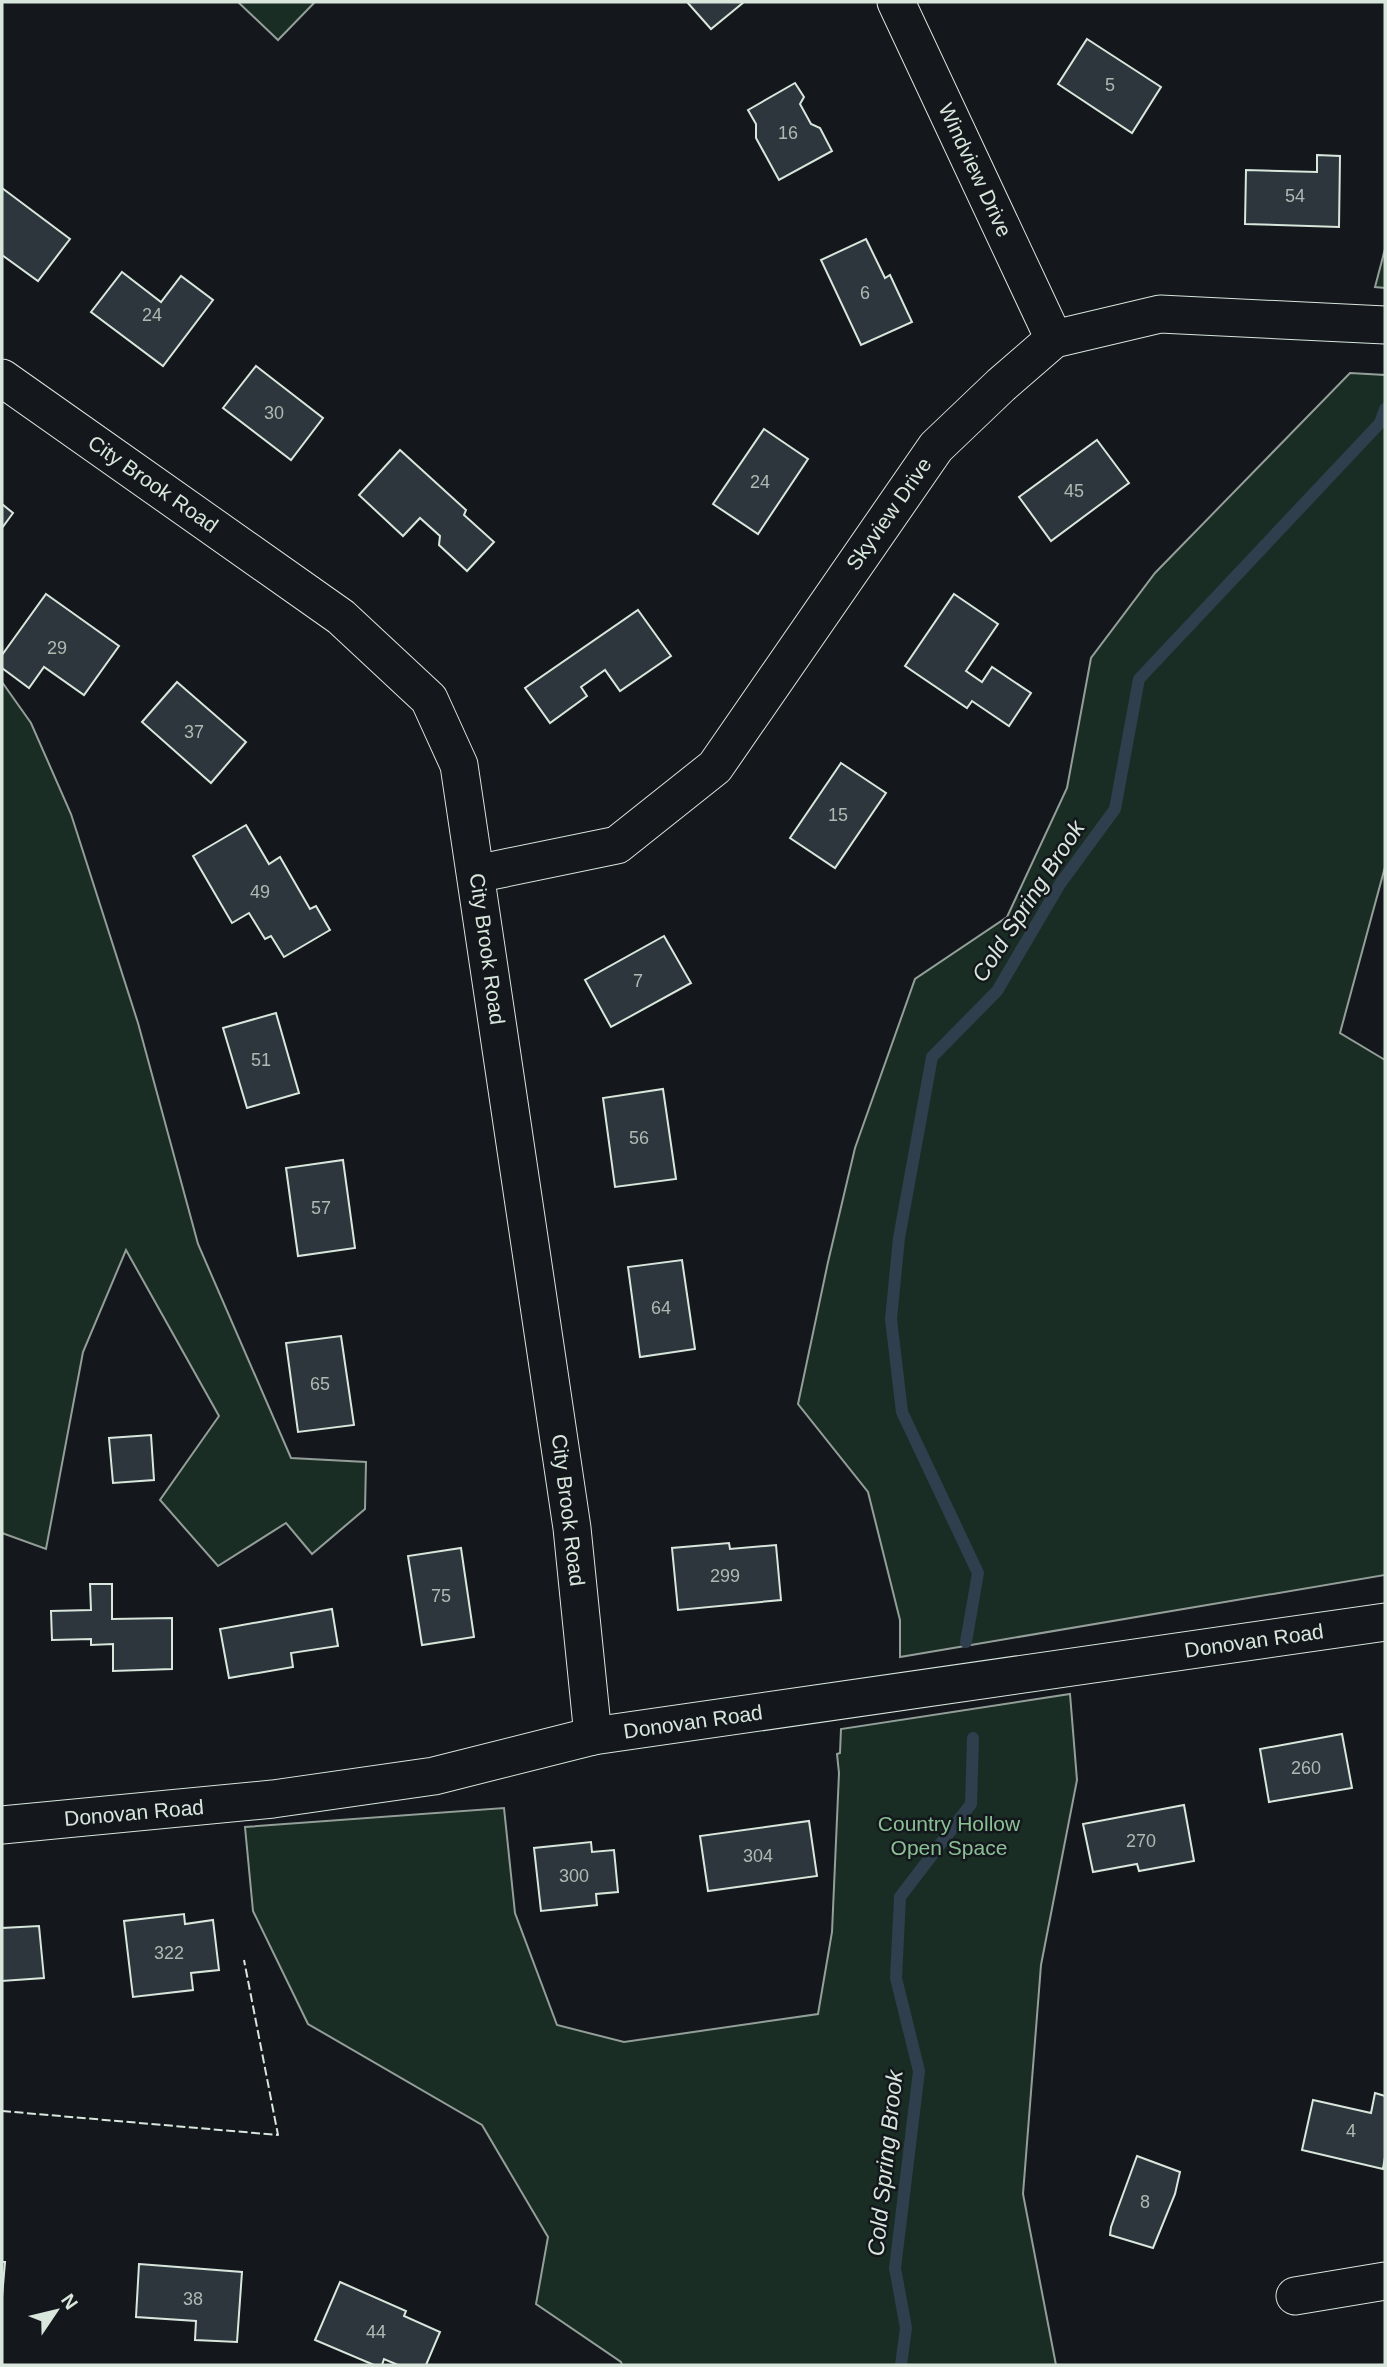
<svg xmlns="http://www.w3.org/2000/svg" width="1387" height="2367" font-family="Arial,sans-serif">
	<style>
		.green { fill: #1a2d24; stroke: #939e99; stroke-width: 2 }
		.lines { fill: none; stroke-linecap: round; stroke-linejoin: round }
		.stream { stroke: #2f3f4d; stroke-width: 12 }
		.building { fill: #2c363c; stroke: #d8e6dc; stroke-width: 2 }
		.minor-casing { stroke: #d8e6dc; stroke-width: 39 }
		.minor { stroke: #14181c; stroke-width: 37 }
		.fence { stroke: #d8e6dc; stroke-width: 2; stroke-dasharray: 9 3.5; stroke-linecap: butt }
		.labels { text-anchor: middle; stroke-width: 5; stroke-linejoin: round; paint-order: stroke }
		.number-label { font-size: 18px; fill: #adbab4 }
		.street-label { font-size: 21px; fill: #d8e6dc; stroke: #14181c }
		.park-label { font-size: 21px; fill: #8ac095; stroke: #14181c }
		.water-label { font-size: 23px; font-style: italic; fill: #d8e6dc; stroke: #14181c }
	</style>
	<rect width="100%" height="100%" fill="#14181c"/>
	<g class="green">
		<polygon points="238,2 315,2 278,40"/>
		<polygon points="1385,249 1385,288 1375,287"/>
		<polygon points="1350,373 1385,375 1385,867 1340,1033 1385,1060 1385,1575 900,1657 900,1620 868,1492 798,1404 828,1262 855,1148 915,979 1007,917 1067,788 1091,658 1155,573"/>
		<polygon points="2,682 31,723 71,814 138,1023 198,1244 291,1458 366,1462 365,1509 312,1554 286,1523 218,1566 160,1500 219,1416 126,1250 83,1352 46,1549 2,1533"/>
		<polygon points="1070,1694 1077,1780 1041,1965 1023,2194 1056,2365 622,2365 621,2362 536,2304 548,2237 482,2125 308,2024 253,1911 245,1827 504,1808 515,1913 557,2025 624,2042 818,2014 832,1932 839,1773 837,1754 840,1753 841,1729"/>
	</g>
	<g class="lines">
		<g class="stream">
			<polyline points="966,1642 978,1573 902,1412 891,1319 899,1238 932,1057 997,991 1060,884 1115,809 1139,679 1380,423 1385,409"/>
			<polyline points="901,2365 906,2328 895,2268 919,2071 896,1978 900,1897 971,1804 973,1738"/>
		</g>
	</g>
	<g class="building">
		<polygon points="687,2 744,2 711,29"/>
		<polygon points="1087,39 1161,87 1132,133 1058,84"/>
		<polygon points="795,83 804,97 800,104 811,124 820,128 832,151 779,180 756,138 756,124 748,110"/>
		<polygon points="1317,155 1340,156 1339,227 1245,224 1246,170 1317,172"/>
		<polygon points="2,188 70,239 38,281 2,255"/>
		<polygon points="866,239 885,278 890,275 912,322 861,345 821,260"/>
		<polygon points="122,272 161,302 181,276 213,300 163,366 91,312"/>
		<polygon points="256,366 323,418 291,460 223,408"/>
		<polygon points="764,429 808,459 758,534 713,504"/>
		<polygon points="1097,440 1129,483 1051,541 1019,497"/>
		<polygon points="400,450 466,510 464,515 494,542 467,571 439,545 440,536 420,518 403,536 359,495"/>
		<polygon points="2,504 13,513 2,528"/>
		<polygon points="46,594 119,646 84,695 44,667 29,688 2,668 2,655"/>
		<polygon points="954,594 998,624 966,671 982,682 992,667 1031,693 1009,726 972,701 967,708 905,666"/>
		<polygon points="638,610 671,656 620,691 605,670 581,687 587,696 550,723 525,688"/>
		<polygon points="177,682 246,742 211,783 142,722"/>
		<polygon points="841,763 886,793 835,868 790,838"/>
		<polygon points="246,825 269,864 280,857 310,909 316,906 330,930 284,957 271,936 265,939 249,913 232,923 193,856"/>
		<polygon points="664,936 691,983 611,1027 585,980"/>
		<polygon points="276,1013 299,1093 247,1108 223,1028"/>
		<polygon points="663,1089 676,1179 615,1187 603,1098"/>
		<polygon points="343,1160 355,1248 298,1256 286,1168"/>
		<polygon points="682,1260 695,1349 640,1357 628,1267"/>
		<polygon points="341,1336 354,1425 298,1432 286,1343"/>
		<polygon points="151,1435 154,1480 113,1483 109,1438"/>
		<polygon points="729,1543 730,1549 776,1545 781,1600 678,1610 672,1548"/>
		<polygon points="461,1548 474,1637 422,1645 408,1556"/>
		<polygon points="90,1584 112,1584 112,1619 172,1618 172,1669 113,1671 113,1644 91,1645 91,1639 52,1640 51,1611 91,1610"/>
		<polygon points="332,1609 338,1646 291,1653 293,1667 229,1678 220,1629"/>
		<polygon points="1342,1734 1352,1788 1269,1802 1260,1749"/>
		<polygon points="1184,1805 1194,1861 1139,1871 1137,1864 1093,1872 1083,1824"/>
		<polygon points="809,1821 817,1876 708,1891 700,1836"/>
		<polygon points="591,1842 592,1852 614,1850 618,1892 596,1894 597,1905 541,1911 534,1848"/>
		<polygon points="184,1914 185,1924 213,1920 219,1970 191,1973 193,1990 133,1997 124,1921"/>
		<polygon points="39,1926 44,1978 2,1981 2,1928"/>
		<polygon points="1375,2093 1385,2096 1385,2157 1383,2169 1302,2150 1313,2100 1371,2113"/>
		<polygon points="1137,2156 1180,2172 1175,2194 1153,2248 1110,2235 1111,2227"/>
		<polygon points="2,2262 5,2262 2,2297"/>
		<polygon points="139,2264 242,2272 237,2342 195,2340 196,2321 136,2317"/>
		<polygon points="340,2282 406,2311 404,2316 440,2332 426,2365 398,2365 384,2359 382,2365 374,2365 315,2340"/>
	</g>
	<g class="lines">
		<defs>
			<g id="minor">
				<polyline points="896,2 1054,339"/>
				<polyline points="2,378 341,617 429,699 459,765 572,1528 593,1736"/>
				<polyline points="476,874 617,845 715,767 936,447 1001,385 1054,339 1160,314 1385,325"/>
				<polyline points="2,1825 273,1799 434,1776 593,1736 1385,1622"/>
				<polyline points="1295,2296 1385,2281"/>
			</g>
		</defs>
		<use href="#minor" class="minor-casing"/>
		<use href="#minor" class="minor"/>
		<polyline class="fence" points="2,2111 278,2135 244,1960"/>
	</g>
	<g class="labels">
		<g class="number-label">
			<text x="1110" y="91">5</text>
			<text x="788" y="139">16</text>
			<text x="1295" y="202">54</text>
			<text x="865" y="299">6</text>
			<text x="152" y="321">24</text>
			<text x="274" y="419">30</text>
			<text x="760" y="488">24</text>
			<text x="1074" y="497">45</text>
			<text x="57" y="654">29</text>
			<text x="194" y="738">37</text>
			<text x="838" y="821">15</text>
			<text x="260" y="898">49</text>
			<text x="638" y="987">7</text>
			<text x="261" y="1066">51</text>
			<text x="639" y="1144">56</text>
			<text x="321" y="1214">57</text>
			<text x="661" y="1314">64</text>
			<text x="320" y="1390">65</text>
			<text x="725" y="1582">299</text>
			<text x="441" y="1602">75</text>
			<text x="1306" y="1774">260</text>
			<text x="1141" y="1847">270</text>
			<text x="758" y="1862">304</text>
			<text x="574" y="1882">300</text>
			<text x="169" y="1959">322</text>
			<text x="1351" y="2137">4</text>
			<text x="1145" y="2208">8</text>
			<text x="193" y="2305">38</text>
			<text x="376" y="2338">44</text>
		</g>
		<g class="street-label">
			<text transform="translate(975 170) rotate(65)" y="7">Windview Drive</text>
			<text transform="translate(153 484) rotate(35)" y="7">City Brook Road</text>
			<text transform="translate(889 514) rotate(-55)" y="7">Skyview Drive</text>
			<text transform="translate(487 949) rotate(82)" y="7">City Brook Road</text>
			<text transform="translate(568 1510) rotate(83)" y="7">City Brook Road</text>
			<text transform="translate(1254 1641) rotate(-8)" y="7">Donovan Road</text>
			<text transform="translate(693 1722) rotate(-8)" y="7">Donovan Road</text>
			<text transform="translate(134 1813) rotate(-5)" y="7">Donovan Road</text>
		</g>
		<g class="park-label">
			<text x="949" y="1831">Country Hollow<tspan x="949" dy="24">Open Space</tspan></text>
		</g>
		<g class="water-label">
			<text transform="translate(1028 901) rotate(-57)" y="8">Cold Spring Brook</text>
			<text transform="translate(885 2163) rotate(-84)" y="8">Cold Spring Brook</text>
		</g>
	</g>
	<rect width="1387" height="2367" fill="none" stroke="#d8e6dc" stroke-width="7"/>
	<g transform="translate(56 2311) rotate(55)" stroke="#14181c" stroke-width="5" paint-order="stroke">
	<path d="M0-5L12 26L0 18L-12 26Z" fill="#d8e6dc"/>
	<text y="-10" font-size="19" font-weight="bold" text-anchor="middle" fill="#d8e6dc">N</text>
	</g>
</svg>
